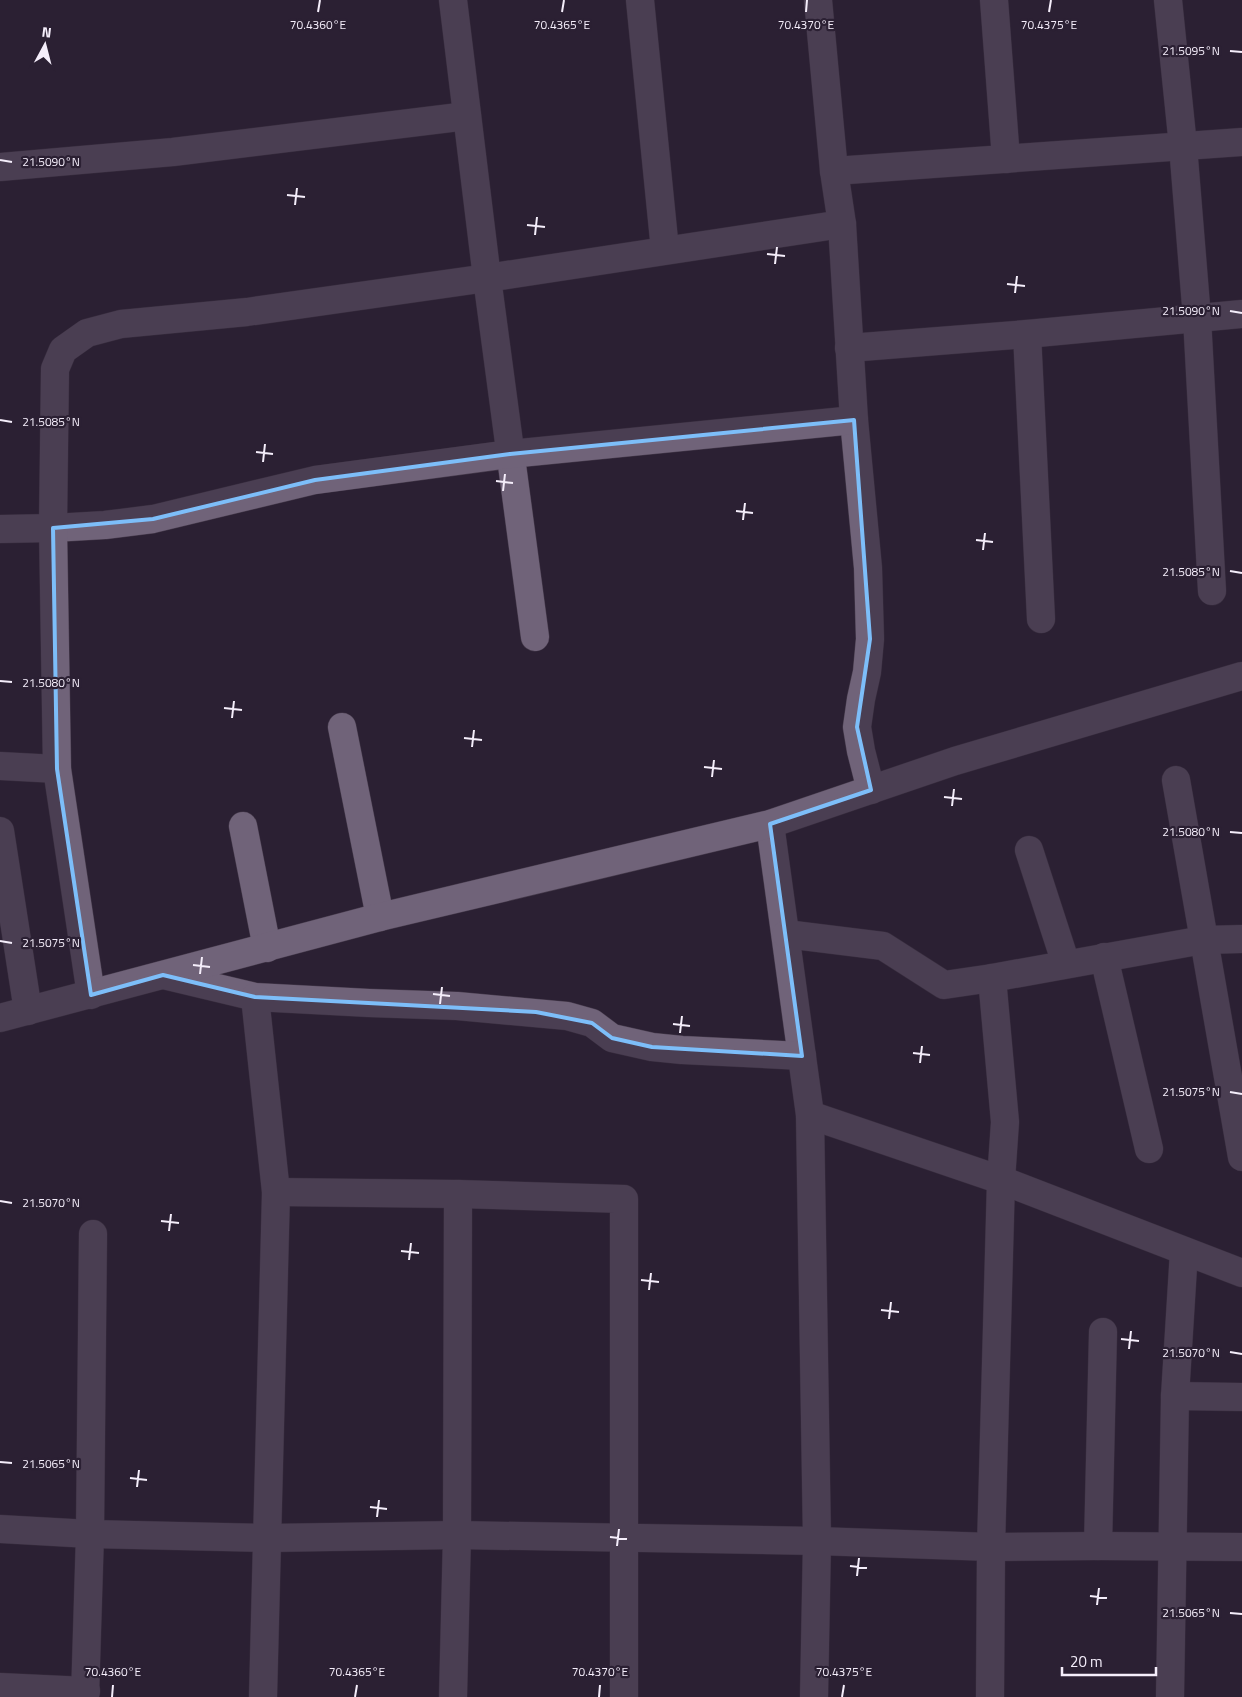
<svg xmlns="http://www.w3.org/2000/svg" width="1242" height="1697" font-family="'Titillium Web',sans-serif">
	<style>
		.lines { fill: none; stroke-linecap: round; stroke-linejoin: round }
		.street-casing { stroke: #463b4c; stroke-width: 29 }
		.street { stroke: #706379; stroke-width: 28 }
		.marked { fill: none; stroke: #7dbef9; stroke-width: 4; stroke-linejoin: round }
		.ticks { fill: none; stroke: #f5eefb; stroke-width: 2 }
		.ticks-label { font-size: 12px; text-anchor: middle; fill: #f5eefb; stroke: #2b2033; stroke-width: 4.5; stroke-linejoin: round; paint-order: stroke }
	</style>
	<rect width="100%" height="100%" fill="#2b2033"/>
	<g class="lines">
		<defs>
			<g id="street">
				<polyline points="453,0 487,278 535,637"/>
				<polyline points="640,0 665,250"/>
				<polyline points="818,0 834,171 842,224 854,420 868,568 870,639 867,672 861,699 857,727 861,751 871,790"/>
				<polyline points="994,0 1006,159"/>
				<polyline points="1168,0 1183,146 1197,318 1212,591"/>
				<polyline points="0,167 173,152 467,116"/>
				<polyline points="834,171 1242,142"/>
				<polyline points="1027,334 1041,619"/>
				<polyline points="849,348 1027,334 1242,314"/>
				<polyline points="0,529 53,528 105,525 153,519 315,480 510,454 854,420"/>
				<polyline points="342,727 380,917"/>
				<polyline points="0,766 57,769"/>
				<polyline points="1176,780 1242,1157"/>
				<polyline points="770,824 810,1115 817,1541 814,1697"/>
				<polyline points="243,826 267,948"/>
				<polyline points="0,831 28,1011"/>
				<polyline points="1029,850 1066,964"/>
				<polyline points="786,934 883,946 944,985 992,978 1203,940 1242,939"/>
				<polyline points="1104,957 1149,1149"/>
				<polyline points="167,976 255,997 369,1003 457,1006 567,1016 592,1023 612,1038 652,1047 682,1050 802,1056"/>
				<polyline points="91,995 57,769 53,528 55,369 63,350 87,333 121,324 247,312 487,278 842,224"/>
				<polyline points="255,997 276,1192 263,1697"/>
				<polyline points="0,1018 380,917 770,824 955,761 1242,676"/>
				<polyline points="810,1115 1001,1180 1242,1273"/>
				<polyline points="276,1192 458,1194 624,1199 624,1697"/>
				<polyline points="1175,1396 1242,1397"/>
				<polyline points="0,1529 90,1534 268,1538 457,1535 817,1541 991,1547 1098,1546 1242,1547"/>
				<polyline points="1098,1546 1103,1332"/>
				<polyline points="0,1687 86,1691"/>
				<polyline points="85,1697 90,1534 93,1234"/>
				<polyline points="453,1697 457,1535 458,1194"/>
				<polyline points="990,1697 991,1547 1001,1180 1005,1122 992,978"/>
				<polyline points="1170,1697 1175,1396 1184,1251"/>
			</g>
		</defs>
		<use href="#street" class="street-casing"/>
		<use href="#street" class="street"/>
	</g>
	<path d="M0 0H1242V1697H0ZM854,420l16,219 -13,88 14,63 -101,34 32,232 -150,-9 -40,-9 -20,-15 -56,-11 -281,-15 -92,-22 -72,20 -34,-226 -4,-241 100,-9 162,-39 195,-26z" fill="#2b2033" fill-opacity=".55" fill-rule="evenodd"/>
	<path class="marked" d="M854,420l16,219 -13,88 14,63 -101,34 32,232 -150,-9 -40,-9 -20,-15 -56,-11 -281,-15 -92,-22 -72,20 -34,-226 -4,-241 100,-9 162,-39 195,-26z"/>
	<path class="ticks" d="M318,12l2,-12M562,12l2,-12M806,12l1,-12M1049,12l2,-12M1230,51l12,1M0,160l12,2M287,195l18,2M295,205l2,-17M527,225l18,2M535,235l2,-18M767,254l18,2M775,264l2,-17M1007,284l18,2M1015,293l2,-17M1230,311l12,2M0,420l12,2M256,452l17,2M263,462l2,-18M496,481l17,2M503,491l2,-17M736,511l17,2M743,520l2,-17M976,540l17,2M983,550l2,-17M1230,571l12,2M0,681l12,1M224,708l18,2M232,718l2,-17M464,738l18,2M472,747l2,-17M704,767l18,2M712,777l2,-17M944,797l18,2M952,806l2,-17M1230,832l12,1M0,941l12,2M193,965l17,2M200,974l2,-17M433,994l17,2M440,1004l2,-17M673,1024l17,2M680,1033l2,-17M913,1053l17,2M920,1063l2,-17M1230,1092l12,2M0,1201l12,2M161,1221l18,2M169,1231l2,-17M401,1251l18,2M409,1260l2,-17M641,1280l18,2M649,1290l2,-17M881,1310l18,2M889,1319l2,-17M1121,1339l18,2M1129,1349l2,-18M1230,1352l12,2M0,1462l12,1M130,1478l17,2M137,1487l2,-17M370,1507l17,2M377,1517l2,-17M610,1537l17,2M617,1546l2,-17M850,1566l17,2M857,1576l2,-18M1090,1596l17,2M1097,1605l2,-17M1230,1613l12,1M112,1697l1,-12M355,1697l2,-12M599,1697l1,-12M842,1697l2,-12"/>
	<g class="ticks-label">
		<text x="318" y="29">70.4360°E</text>
		<text x="562" y="29">70.4365°E</text>
		<text x="806" y="29">70.4370°E</text>
		<text x="1049" y="29">70.4375°E</text>
		<text x="1191" y="55">21.5095°N</text>
		<text x="51" y="166">21.5090°N</text>
		<text x="1191" y="315">21.5090°N</text>
		<text x="51" y="426">21.5085°N</text>
		<text x="1191" y="576">21.5085°N</text>
		<text x="51" y="687">21.5080°N</text>
		<text x="1191" y="836">21.5080°N</text>
		<text x="51" y="947">21.5075°N</text>
		<text x="1191" y="1096">21.5075°N</text>
		<text x="51" y="1207">21.5070°N</text>
		<text x="1191" y="1357">21.5070°N</text>
		<text x="51" y="1468">21.5065°N</text>
		<text x="1191" y="1617">21.5065°N</text>
		<text x="113" y="1676">70.4360°E</text>
		<text x="357" y="1676">70.4365°E</text>
		<text x="600" y="1676">70.4370°E</text>
		<text x="844" y="1676">70.4375°E</text>
	</g>
	<g transform="translate(45 45) rotate(7)" stroke="#2b2033" stroke-width="4" paint-order="stroke">
	<path d="M0-4L9 19L0 12L-9 19Z" fill="#f5eefb"/>
	<text y="-8" font-size="14" font-weight="bold" text-anchor="middle" fill="#f5eefb">N</text>
	</g>
	<path d="M1062 1667v8h94v-8" fill="none" stroke="#f5eefb" stroke-width="2.5"/>
	<text x="1070" y="1667" font-size="15" fill="#f5eefb" stroke="#2b2033" stroke-width="4" paint-order="stroke">20 m</text>
</svg>
